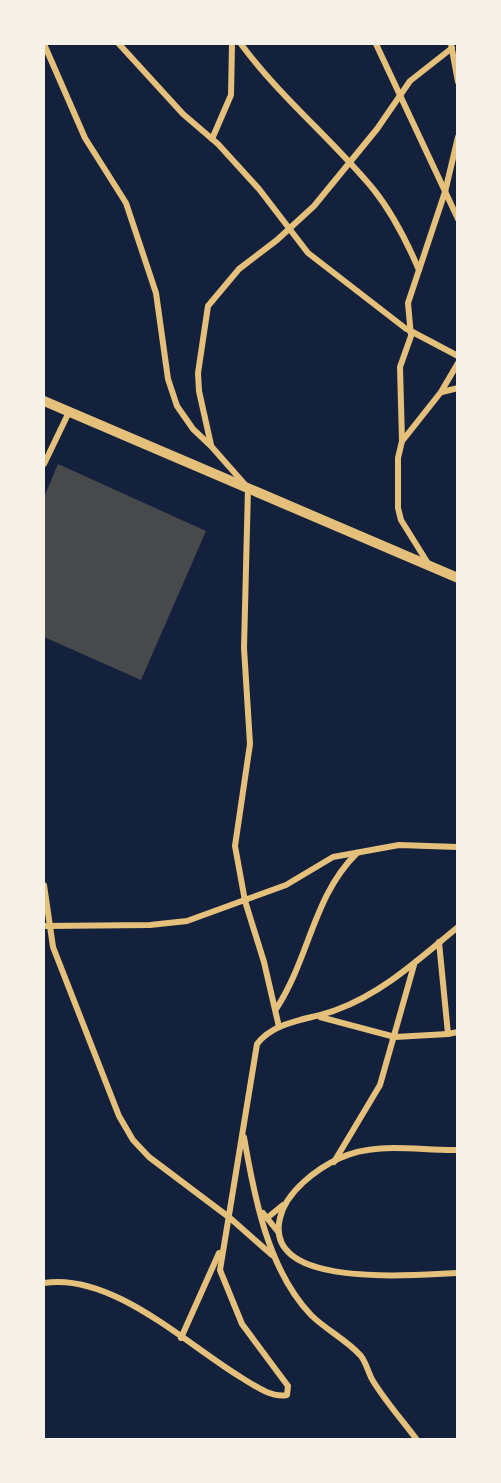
<svg xmlns="http://www.w3.org/2000/svg" width="501" height="1483" font-family="Barlow,sans-serif">
	<style>
		.building { fill: #48494c }
		.lines { fill: none; stroke-linecap: round; stroke-linejoin: round }
		.minor { stroke: #e5c07b; stroke-width: 6 }
		.trunk { stroke: #e5c07b; stroke-width: 10 }
	</style>
	<rect width="100%" height="100%" fill="#14213d"/>
	<polygon class="building" points="58,464 206,531 141,680 44,637 44,497"/>
	<g class="lines">
		<g class="minor">
			<polyline points="44,44 85,138 126,203 156,293 168,379 177,406 193,429 211,446 248,488 244,648 250,744 235,846 245,901 264,962 279,1027"/>
			<polyline points="119,44 183,114 218,144 259,189 308,253 405,328 458,356"/>
			<path d="M241,44c39,53 91,95 133,146 19,24 33,52 45,80"/>
			<polyline points="376,44 458,219"/>
			<polyline points="451,44 458,82"/>
			<polyline points="212,139 231,95 232,44"/>
			<polyline points="442,392 458,388"/>
			<polyline points="403,440 441,392 458,363"/>
			<polyline points="211,445 199,391 198,373 208,306 239,269 277,240 314,206 377,129 410,81 452,48"/>
			<polyline points="44,464 69,412"/>
			<polyline points="429,565 401,520 398,508 398,458 402,441 400,367 411,336 408,303 445,192 458,137"/>
			<polyline points="44,885 53,947 119,1116 133,1140 149,1157 230,1218 272,1255"/>
			<polyline points="44,926 150,925 187,921 286,885 333,857 399,845 458,847"/>
			<polyline points="439,942 448,1034 458,1032"/>
			<path d="M276,1009c34,-52 37,-113 81,-156"/>
			<polyline points="320,1017 395,1037 448,1034"/>
			<path d="M244,1137c10,59 24,133 67,178 15,15 36,25 50,41 6,8 7,17 12,25 13,21 29,39 44,59"/>
			<path d="M458,1150c-39,1 -82,-9 -118,8 -24,11 -54,34 -60,60 -18,73 140,56 178,55"/>
			<polyline points="334,1162 380,1085 414,965"/>
			<polyline points="263,1213 279,1233"/>
			<polyline points="267,1218 283,1205"/>
			<path d="M44,1283c68,-11 143,62 198,95 13,8 30,20 45,17l1,-9 -46,-62 -22,-54 37,-226c18,-24 53,-24 79,-34 47,-17 84,-52 122,-83"/>
			<polyline points="181,1338 219,1253"/>
		</g>
		<polyline class="trunk" points="44,401 458,578"/>
	</g>
	<rect width="501" height="1483" fill="none" stroke="#f6f1e7" stroke-width="90"/>
</svg>
